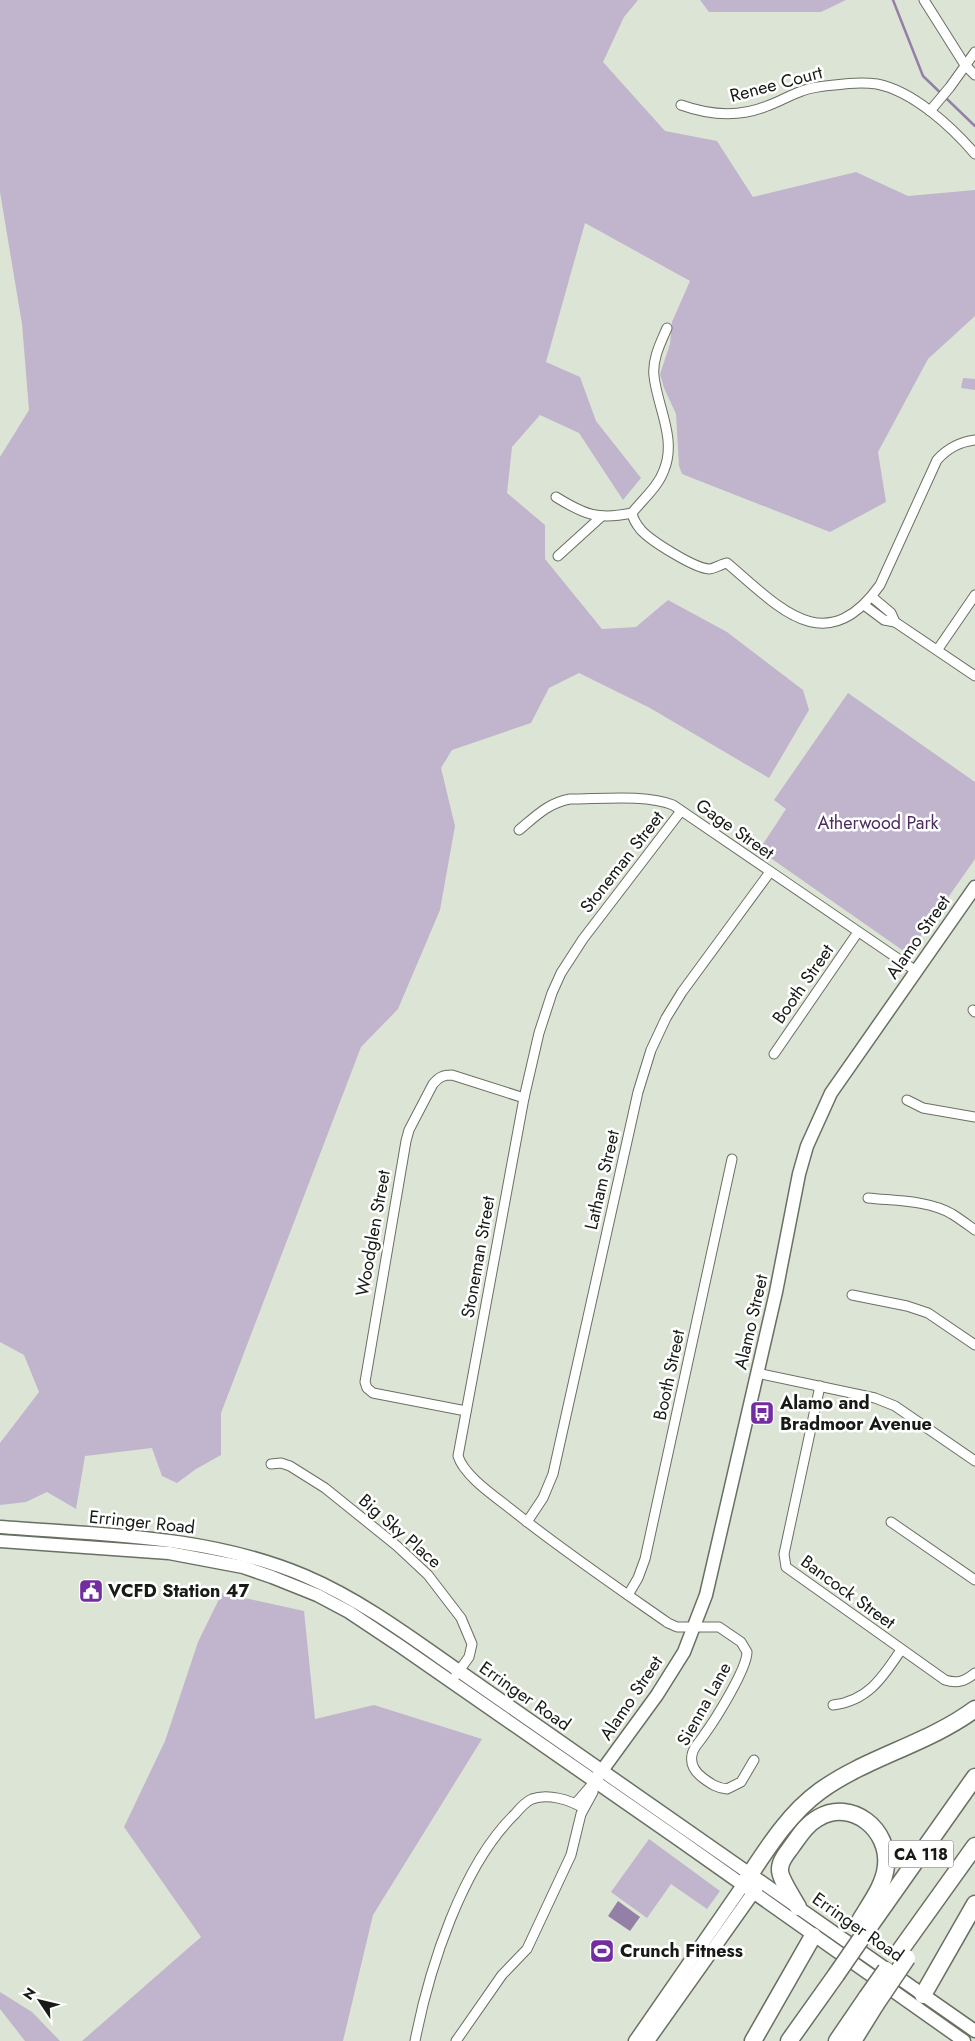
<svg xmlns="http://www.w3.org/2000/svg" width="975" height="2041" font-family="Jost,sans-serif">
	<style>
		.green { fill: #c1b4cd }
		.water { fill: #947fa6 }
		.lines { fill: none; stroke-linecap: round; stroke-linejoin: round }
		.stream { stroke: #947fa6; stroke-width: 2.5 }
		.street-casing { stroke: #687062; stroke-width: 11 }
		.secondary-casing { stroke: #687062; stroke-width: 15 }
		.highway-casing { stroke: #687062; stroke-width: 19 }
		.street { stroke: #fff; stroke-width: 9 }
		.secondary { stroke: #fff; stroke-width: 12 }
		.highway { stroke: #fff; stroke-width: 16 }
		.highway-bridge-casing { stroke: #687062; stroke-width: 19; stroke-linecap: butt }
		.highway-bridge { stroke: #fff; stroke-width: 16 }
		.labels { text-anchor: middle; stroke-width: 5; stroke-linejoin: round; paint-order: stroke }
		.shield { fill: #fff; stroke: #5d5f5b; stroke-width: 1 }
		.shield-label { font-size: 16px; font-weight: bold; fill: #171a15 }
		.street-label { font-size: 18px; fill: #171a15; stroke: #fff }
		.park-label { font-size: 18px; fill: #4b2d61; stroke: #fff }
		.poi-label { font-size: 18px; font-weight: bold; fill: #171a15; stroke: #fff; text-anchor: start }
	</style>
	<rect width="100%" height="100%" fill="#dce5d5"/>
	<g class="green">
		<polygon points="0,0 638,0 624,17 603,62 665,131 717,141 753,197 856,172 908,196 975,190 975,316 928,359 878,452 886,502 830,532 682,474 679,466 676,414 664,388 660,374 670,344 672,322 690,281 585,223 546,362 580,377 596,421 641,478 623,500 579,433 540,415 512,447 507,493 545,525 545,559 602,629 636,627 668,600 727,632 803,690 809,710 769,778 650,708 579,673 549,688 531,723 452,750 441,768 455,826 440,910 398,1009 361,1047 221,1413 221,1455 196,1469 177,1483 162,1476 152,1448 85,1456 76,1509 47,1492 26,1502 0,1505 0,1443 39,1392 24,1355 0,1342 0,457 29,410 22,324 0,192"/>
		<polygon points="700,0 846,0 821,12 709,12"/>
		<polygon points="963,378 975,379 975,390 961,388"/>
		<polygon points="848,693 975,782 975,859 912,949 905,952 759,850 786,809 774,800"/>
		<polygon points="222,1593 304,1611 315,1719 374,1705 482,1739 373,1915 343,2041 82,2041 201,1937 124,1827 165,1741 198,1642"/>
		<polygon points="649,1839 720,1891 707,1909 671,1884 647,1918 611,1892"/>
		<polygon points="0,1992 32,2012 60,2041 25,2041 0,2009"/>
	</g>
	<polygon class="water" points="618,1901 640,1917 630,1931 608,1916"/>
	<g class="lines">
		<polyline class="stream" points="893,0 923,76 975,126"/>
		<defs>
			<g id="street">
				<polyline points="924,0 965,65 975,75"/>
				<path d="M681,105c28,10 57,13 86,1 12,-4 23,-11 35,-15 10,-4 22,-5 33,-6 14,-2 28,-3 42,-1 36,7 75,43 98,70"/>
				<polyline points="930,111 950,87 975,52"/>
				<path d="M556,497c29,18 42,23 76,16 1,6 4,11 9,17 10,11 53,38 68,39 5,0 12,-5 18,-6 51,43 98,99 153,22l57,-125c11,-12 22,-18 38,-20"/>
				<path d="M632,513c11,-14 26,-26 32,-43 13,-31 -7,-64 -10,-94 -2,-17 7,-34 13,-48"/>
				<polyline points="558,556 602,516"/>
				<polyline points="872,597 891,613 895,622 975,676"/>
				<polyline points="864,605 884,620 895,622"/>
				<polyline points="938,649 975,595"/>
				<path d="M681,811l-98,128 -22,34 -9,20 -13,40 -15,65 -66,358c6,20 38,41 54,54 50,40 103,76 156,113l9,4h42l22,15 6,10c0,17 -32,68 -43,83 -4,7 -11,12 -12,20 -2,10 3,17 11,23 8,6 14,10 24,11l14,-7 13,-22"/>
				<path d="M519,830c17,-14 29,-27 51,-31 30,0 77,-5 103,6l243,166"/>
				<polyline points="973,1010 975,1012"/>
				<polyline points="774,1054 858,932"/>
				<polyline points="907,1100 923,1108 975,1117"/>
				<path d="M868,1198c27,3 60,2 84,16 8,5 16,11 23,16"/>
				<polyline points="852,1295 907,1306 928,1313 975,1345"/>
				<polyline points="757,1373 875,1398 895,1406 975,1461"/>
				<path d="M820,1386l-36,168 2,13 159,113c13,4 20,1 30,-7"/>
				<path d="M466,1411l-93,-18 -6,-5 -2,-6 41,-241 3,-11 24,-46c6,-7 10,-9 19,-9l72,23"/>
				<polyline points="271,1464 281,1463 290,1466 325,1488 397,1546 428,1575 461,1618 472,1644 469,1657 456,1675"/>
				<polyline points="527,1522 543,1498 553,1474 638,1092 651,1050 666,1018 682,992 770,872"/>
				<polyline points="891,1522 975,1580"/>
				<polyline points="628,1595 638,1578 645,1559 732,1159"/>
				<path d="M833,1705c35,-4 50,-28 68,-55"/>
				<polyline points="576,1803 595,1781"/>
				<path d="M415,2041c14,-72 47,-176 100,-227 5,-6 10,-12 17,-15 16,-6 38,1 51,9"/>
				<polyline points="456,2041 502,1975 527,1949 571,1855 581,1814 593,1792 595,1781"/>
			</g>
			<g id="secondary">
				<path d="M0,1527c102,8 209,8 305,49 56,24 104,60 154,95l516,360"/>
				<polyline points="0,1541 169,1553 243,1567 272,1577 317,1595 349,1612 400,1646 678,1839 964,2041"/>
				<polyline points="598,1776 657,1695 684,1652 706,1595 776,1292 799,1174 807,1146 831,1093 975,887"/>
				<polyline points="635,2041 743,1885"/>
				<polyline points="648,2041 758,1886"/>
			</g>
			<g id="highway">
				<path d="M743,1885c22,-33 44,-70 77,-94 47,-34 108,-47 155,-82"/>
				<path d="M798,1907c-5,-9 -19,-30 -18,-38 0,-9 8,-17 12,-23 8,-11 15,-22 26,-28 34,-20 72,12 68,48 -2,21 -18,40 -28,58"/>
				<polyline points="867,1930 975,1777"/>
				<polyline points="899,1952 975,1846"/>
				<polyline points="923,1995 975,1904"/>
				<polyline points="753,2041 813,1936"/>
				<polyline points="789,2041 836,1975"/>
				<polyline points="837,2041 867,1997"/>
				<polyline points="853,2041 876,2004"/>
			</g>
		</defs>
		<use href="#street" class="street-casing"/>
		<use href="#secondary" class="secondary-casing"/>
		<use href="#highway" class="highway-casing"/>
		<use href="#street" class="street"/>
		<use href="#secondary" class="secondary"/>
		<use href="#highway" class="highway"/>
		<defs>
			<g id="highway-bridge">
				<polyline points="836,1975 867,1930"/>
				<polyline points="867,1997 886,1970"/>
				<polyline points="876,2004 907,1958"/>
			</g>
		</defs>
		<use href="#highway-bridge" class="highway-bridge-casing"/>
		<use href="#highway-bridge" class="highway-bridge"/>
	</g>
	<defs>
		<symbol id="bus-square" viewBox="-11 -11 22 22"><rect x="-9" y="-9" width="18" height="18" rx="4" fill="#742da0" stroke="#fff"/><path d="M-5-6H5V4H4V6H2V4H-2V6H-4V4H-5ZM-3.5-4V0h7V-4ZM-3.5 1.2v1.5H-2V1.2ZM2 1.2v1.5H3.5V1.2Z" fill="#fff"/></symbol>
		<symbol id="civic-square" viewBox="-11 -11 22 22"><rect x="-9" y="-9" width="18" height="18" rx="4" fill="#742da0" stroke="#fff"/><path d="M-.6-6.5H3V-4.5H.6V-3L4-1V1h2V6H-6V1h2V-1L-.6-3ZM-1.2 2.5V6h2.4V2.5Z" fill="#fff"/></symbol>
		<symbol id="stadium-square" viewBox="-11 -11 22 22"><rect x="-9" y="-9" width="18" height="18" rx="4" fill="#742da0" stroke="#fff"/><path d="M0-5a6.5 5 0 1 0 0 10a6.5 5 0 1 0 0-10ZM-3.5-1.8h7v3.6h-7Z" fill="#fff"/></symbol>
	</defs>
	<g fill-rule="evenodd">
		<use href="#bus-square" x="748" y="1399" width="28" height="28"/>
		<use href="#civic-square" x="77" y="1577" width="28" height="28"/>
		<use href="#stadium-square" x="588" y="1937" width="28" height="28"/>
	</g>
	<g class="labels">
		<rect class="shield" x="888.5" y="1840.5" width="65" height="27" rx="4"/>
		<g class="shield-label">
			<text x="921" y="1860">CA 118</text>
		</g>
		<g class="street-label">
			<text transform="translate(776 84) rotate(-15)" y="6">Renee Court</text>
			<text transform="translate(735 829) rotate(35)" y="6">Gage Street</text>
			<text transform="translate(622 862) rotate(-52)" y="6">Stoneman Street</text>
			<text transform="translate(918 937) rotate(-55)" y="6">Alamo Street</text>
			<text transform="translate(803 984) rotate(-55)" y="6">Booth Street</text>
			<text transform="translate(602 1180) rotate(-77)" y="6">Latham Street</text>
			<text transform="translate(373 1233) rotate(-80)" y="6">Woodglen Street</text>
			<text transform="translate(478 1257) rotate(-80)" y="6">Stoneman Street</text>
			<text transform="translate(751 1322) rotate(-77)" y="6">Alamo Street</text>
			<text transform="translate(669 1375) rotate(-78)" y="6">Booth Street</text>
			<text transform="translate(142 1522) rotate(6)" y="6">Erringer Road</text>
			<text transform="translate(400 1531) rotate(41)" y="6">Big Sky Place</text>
			<text transform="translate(848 1592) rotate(36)" y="6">Bancock Street</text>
			<text transform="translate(525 1696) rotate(35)" y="6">Erringer Road</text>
			<text transform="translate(631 1698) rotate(-56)" y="6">Alamo Street</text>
			<text transform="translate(704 1704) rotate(-61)" y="6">Sienna Lane</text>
			<text transform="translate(858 1927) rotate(35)" y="6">Erringer Road</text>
		</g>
		<g class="park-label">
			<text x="878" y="829">Atherwood Park</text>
		</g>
		<g class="poi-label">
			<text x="780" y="1409">Alamo and<tspan x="780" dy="21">Bradmoor Avenue</tspan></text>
			<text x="108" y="1597">VCFD Station 47</text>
			<text x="620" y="1957">Crunch Fitness</text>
		</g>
	</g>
	<g transform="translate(40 2001) rotate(305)" stroke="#ffffff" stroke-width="4" paint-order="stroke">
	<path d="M0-4L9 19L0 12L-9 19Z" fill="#171a15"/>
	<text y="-8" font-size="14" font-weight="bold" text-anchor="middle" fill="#171a15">N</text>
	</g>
</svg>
